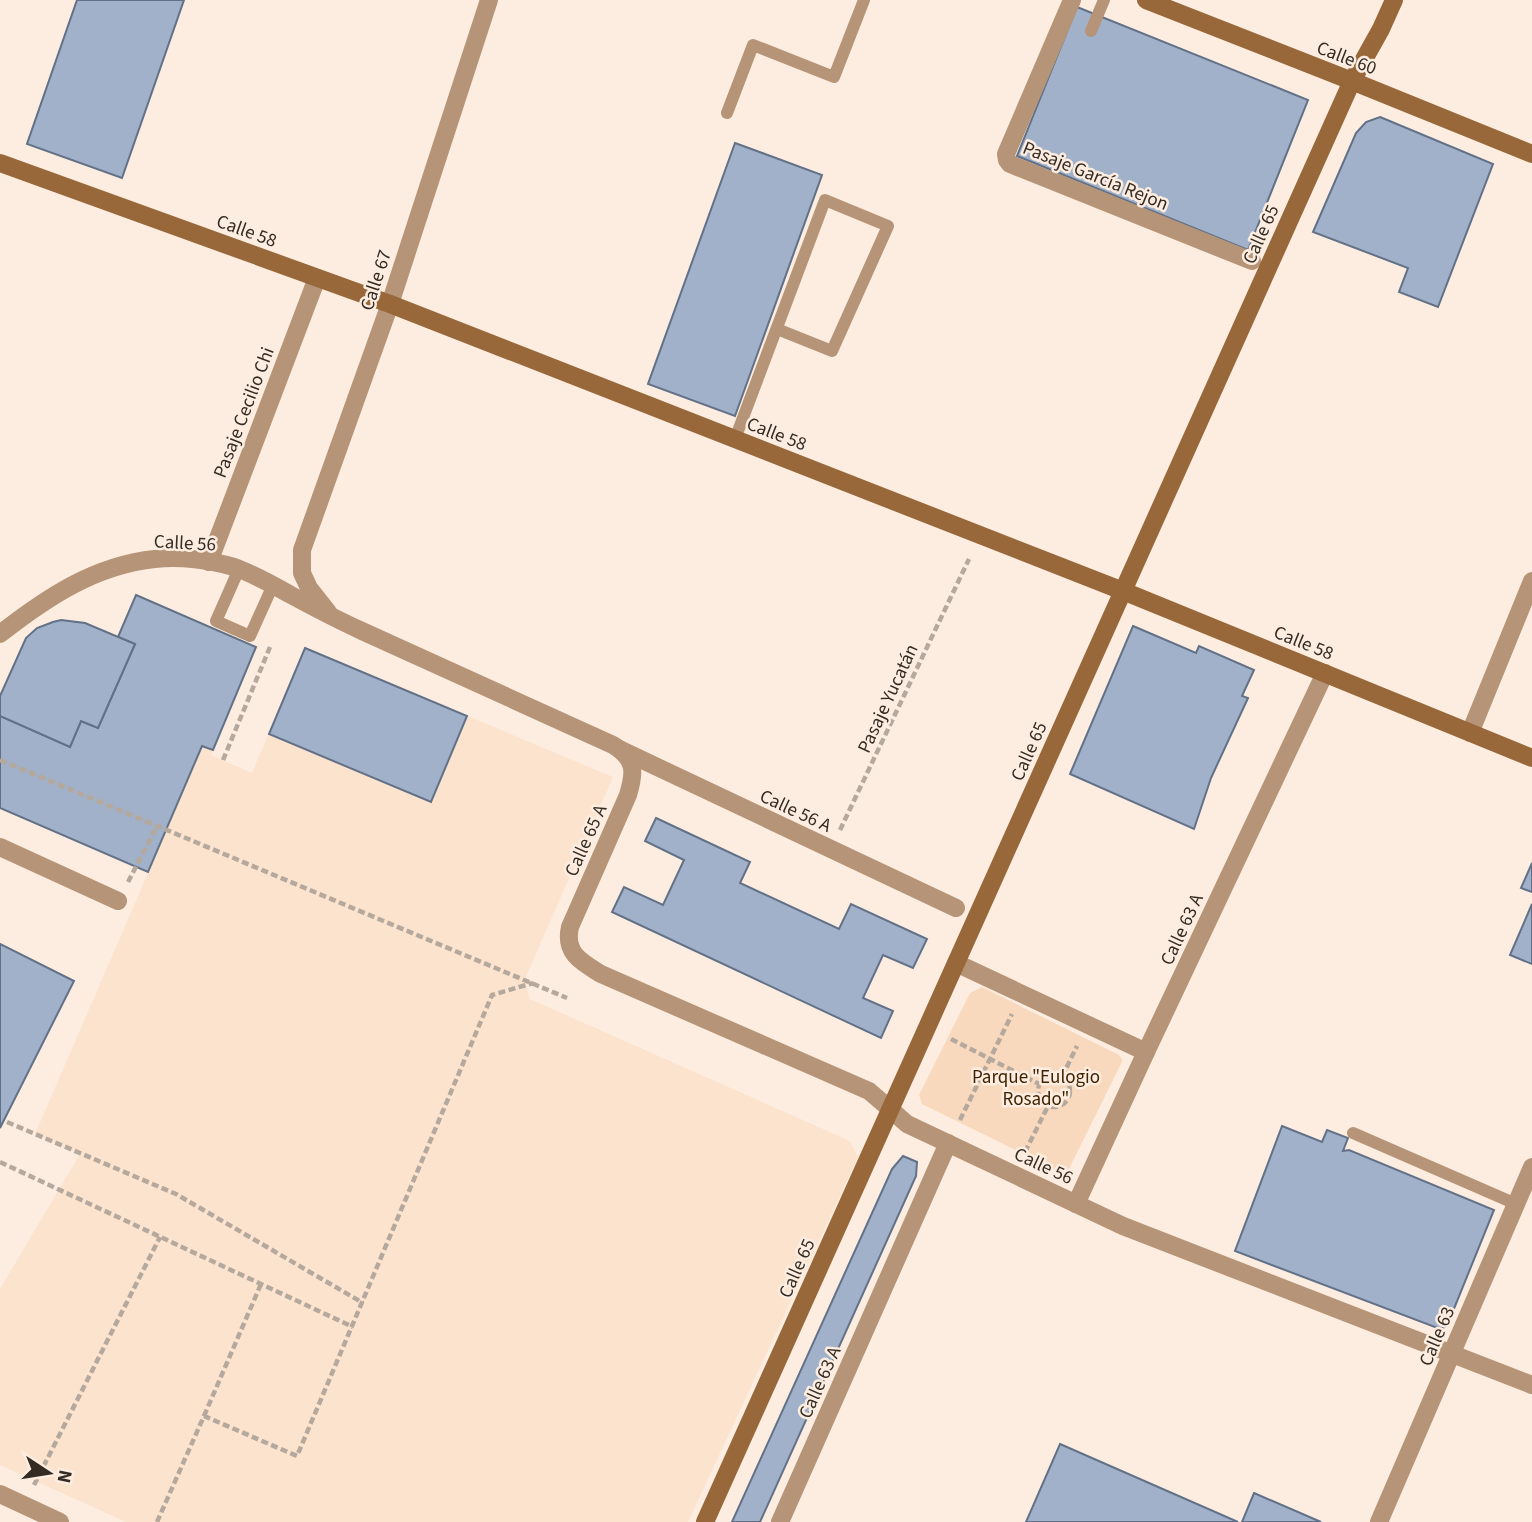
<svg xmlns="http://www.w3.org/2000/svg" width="1532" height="1522" font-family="'Source Sans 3',sans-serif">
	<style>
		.built { fill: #fce3ce }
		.green { fill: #f9d9bd }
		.building { fill: #a0b1c9; stroke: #627187; stroke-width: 2 }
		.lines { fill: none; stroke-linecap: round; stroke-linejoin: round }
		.path { stroke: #b5a89d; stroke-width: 4.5; stroke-dasharray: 7 3.5; stroke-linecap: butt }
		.service { stroke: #b69477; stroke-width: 12 }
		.pedestrian { stroke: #b69477; stroke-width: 18 }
		.minor { stroke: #b69477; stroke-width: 18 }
		.tertiary { stroke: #b69477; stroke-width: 18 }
		.secondary { stroke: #98673a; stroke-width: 18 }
		.labels { text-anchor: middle; stroke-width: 5; stroke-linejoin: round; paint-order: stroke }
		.street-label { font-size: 19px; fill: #342b23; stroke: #fcede0 }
		.park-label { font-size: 19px; fill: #412302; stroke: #fcede0 }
	</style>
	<rect width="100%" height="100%" fill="#fcede0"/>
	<polygon class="built" points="136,595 256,647 211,755 252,773 305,648 613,777 525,979 530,999 850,1141 858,1157 688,1522 126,1522 0,1465 0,1289 80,1154 35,1134 148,873 0,808 26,638 37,628 53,622 69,620 85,623 118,637"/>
	<polygon class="green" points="982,987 1119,1055 1122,1059 1122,1062 1066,1175 922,1104 919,1095 970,993"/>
	<g class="building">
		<polygon points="77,0 184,0 122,178 27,144"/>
		<polygon points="1077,7 1308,100 1248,250 1017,156"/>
		<polygon points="1380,117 1493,164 1438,307 1399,292 1408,268 1313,232 1356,133 1366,122"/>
		<polygon points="735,143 822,175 735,416 648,384"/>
		<polygon points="136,595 256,647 213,750 202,746 148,872 0,808 0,716 70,747 81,721 98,728 135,644 118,637"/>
		<polygon points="61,620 85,623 135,644 98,728 81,721 70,747 0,716 0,696 26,638 37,628 53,622"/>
		<polygon points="1133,626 1196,653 1199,646 1254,670 1242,696 1248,698 1211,778 1194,829 1070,774"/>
		<polygon points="305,648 467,716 431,802 269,734"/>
		<polygon points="656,818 750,862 740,883 839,929 851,904 927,939 913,968 883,955 863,998 893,1011 881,1038 612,912 624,887 663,905 684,860 645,841"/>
		<polygon points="1532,863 1532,892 1521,888"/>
		<polygon points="1532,904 1532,964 1510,955"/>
		<polygon points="0,944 74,981 0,1128"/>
		<polygon points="1282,1126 1322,1142 1327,1130 1348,1138 1343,1151 1349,1150 1494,1210 1447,1326 1440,1329 1235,1251"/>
		<polygon points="903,1156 917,1162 916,1176 760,1522 732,1522 892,1169"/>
		<polygon points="1060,1444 1238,1522 1026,1522"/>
		<polygon points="1254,1493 1321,1522 1242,1522"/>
	</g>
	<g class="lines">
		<g class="path">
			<polyline points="0,760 567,998"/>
			<polyline points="223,760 270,647"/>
			<polyline points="840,830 969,559"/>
			<polyline points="128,882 157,826"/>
			<polyline points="951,1039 1039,1084"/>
			<circle cx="1054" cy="1091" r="16"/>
			<polyline points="1062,1077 1077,1046"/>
			<polyline points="960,1120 1012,1014"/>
			<polyline points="7,1122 176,1194 363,1303"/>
			<polyline points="1025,1152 1048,1106"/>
			<polyline points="0,1162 353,1327"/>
			<polyline points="204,1416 261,1284"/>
			<polyline points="34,1485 160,1237"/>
			<polyline points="157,1522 204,1416 297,1456 492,995 533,983"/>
		</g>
		<g class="service">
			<polyline points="1091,31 1104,0"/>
			<polyline points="727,113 753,45 834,77 864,0"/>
			<polyline points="735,439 825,200 888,226 832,351 777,329"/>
			<polyline points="239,569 216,621 250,636 273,585"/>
			<polyline points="1353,1133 1516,1204"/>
		</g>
		<g class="pedestrian">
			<polyline points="1072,0 1006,154 1007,160 1010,164 1252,261"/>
			<polyline points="209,562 317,278"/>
			<polyline points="1470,733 1532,581"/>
			<polyline points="619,749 956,908"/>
			<polyline points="0,847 118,901"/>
			<polyline points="956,963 1146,1052"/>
			<polyline points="1076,1204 1146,1052 1325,673"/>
		</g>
		<g class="minor">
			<polyline points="328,612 309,588 302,573 302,550 390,304"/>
			<path d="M0,634c46,-36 95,-69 155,-75 25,-3 55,1 79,8 20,7 39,18 57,28 24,13 47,25 71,36 84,38 168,76 251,114 23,14 22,27 15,50l-58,132c-6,26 11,35 31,47l268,117 21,18"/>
			<polyline points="0,1494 60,1522"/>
			<polyline points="780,1522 948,1143"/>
			<polyline points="1379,1522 1532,1167"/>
		</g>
		<g class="tertiary">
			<polyline points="390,304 489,0"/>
			<polyline points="890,1109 907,1124 1123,1226 1532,1385"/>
		</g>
		<g class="secondary">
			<polyline points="1146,0 1352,81 1532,154"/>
			<polyline points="0,163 390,304 1123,591 1532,758"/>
			<polyline points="705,1522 1352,81 1381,29 1394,0"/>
		</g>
	</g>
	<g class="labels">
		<g class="street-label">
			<text transform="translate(1347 57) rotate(21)" y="7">Calle 60</text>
			<text transform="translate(1096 175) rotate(22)" y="7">Pasaje García Rejon</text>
			<text transform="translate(247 230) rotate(20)" y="7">Calle 58</text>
			<text transform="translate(1260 234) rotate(-66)" y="7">Calle 65</text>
			<text transform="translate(375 280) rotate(-72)" y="7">Calle 67</text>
			<text transform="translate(243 412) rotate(-69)" y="7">Pasaje Cecilio Chi</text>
			<text transform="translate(777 433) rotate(21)" y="7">Calle 58</text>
			<text transform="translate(185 542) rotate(3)" y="7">Calle 56</text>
			<text transform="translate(1304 642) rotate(22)" y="7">Calle 58</text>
			<text transform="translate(887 698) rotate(-65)" y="7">Pasaje Yucatán</text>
			<text transform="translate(1028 751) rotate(-66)" y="7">Calle 65</text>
			<text transform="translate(796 810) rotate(25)" y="7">Calle 56 A</text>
			<text transform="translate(585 840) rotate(-66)" y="7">Calle 65 A</text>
			<text transform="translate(1181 929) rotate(-65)" y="7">Calle 63 A</text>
			<text transform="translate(1044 1165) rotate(25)" y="7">Calle 56</text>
			<text transform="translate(796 1268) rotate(-66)" y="7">Calle 65</text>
			<text transform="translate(1436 1336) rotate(-67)" y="7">Calle 63</text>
			<text transform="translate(819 1382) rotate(-66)" y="7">Calle 63 A</text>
		</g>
		<g class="park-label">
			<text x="1036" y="1083">Parque "Eulogio<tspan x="1036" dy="22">Rosado"</tspan></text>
		</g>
	</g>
	<g transform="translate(49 1473) rotate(102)" stroke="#fcede0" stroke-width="5" paint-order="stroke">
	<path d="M0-5L12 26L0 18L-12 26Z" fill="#342b23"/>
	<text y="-10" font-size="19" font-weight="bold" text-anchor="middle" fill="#342b23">N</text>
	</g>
</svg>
